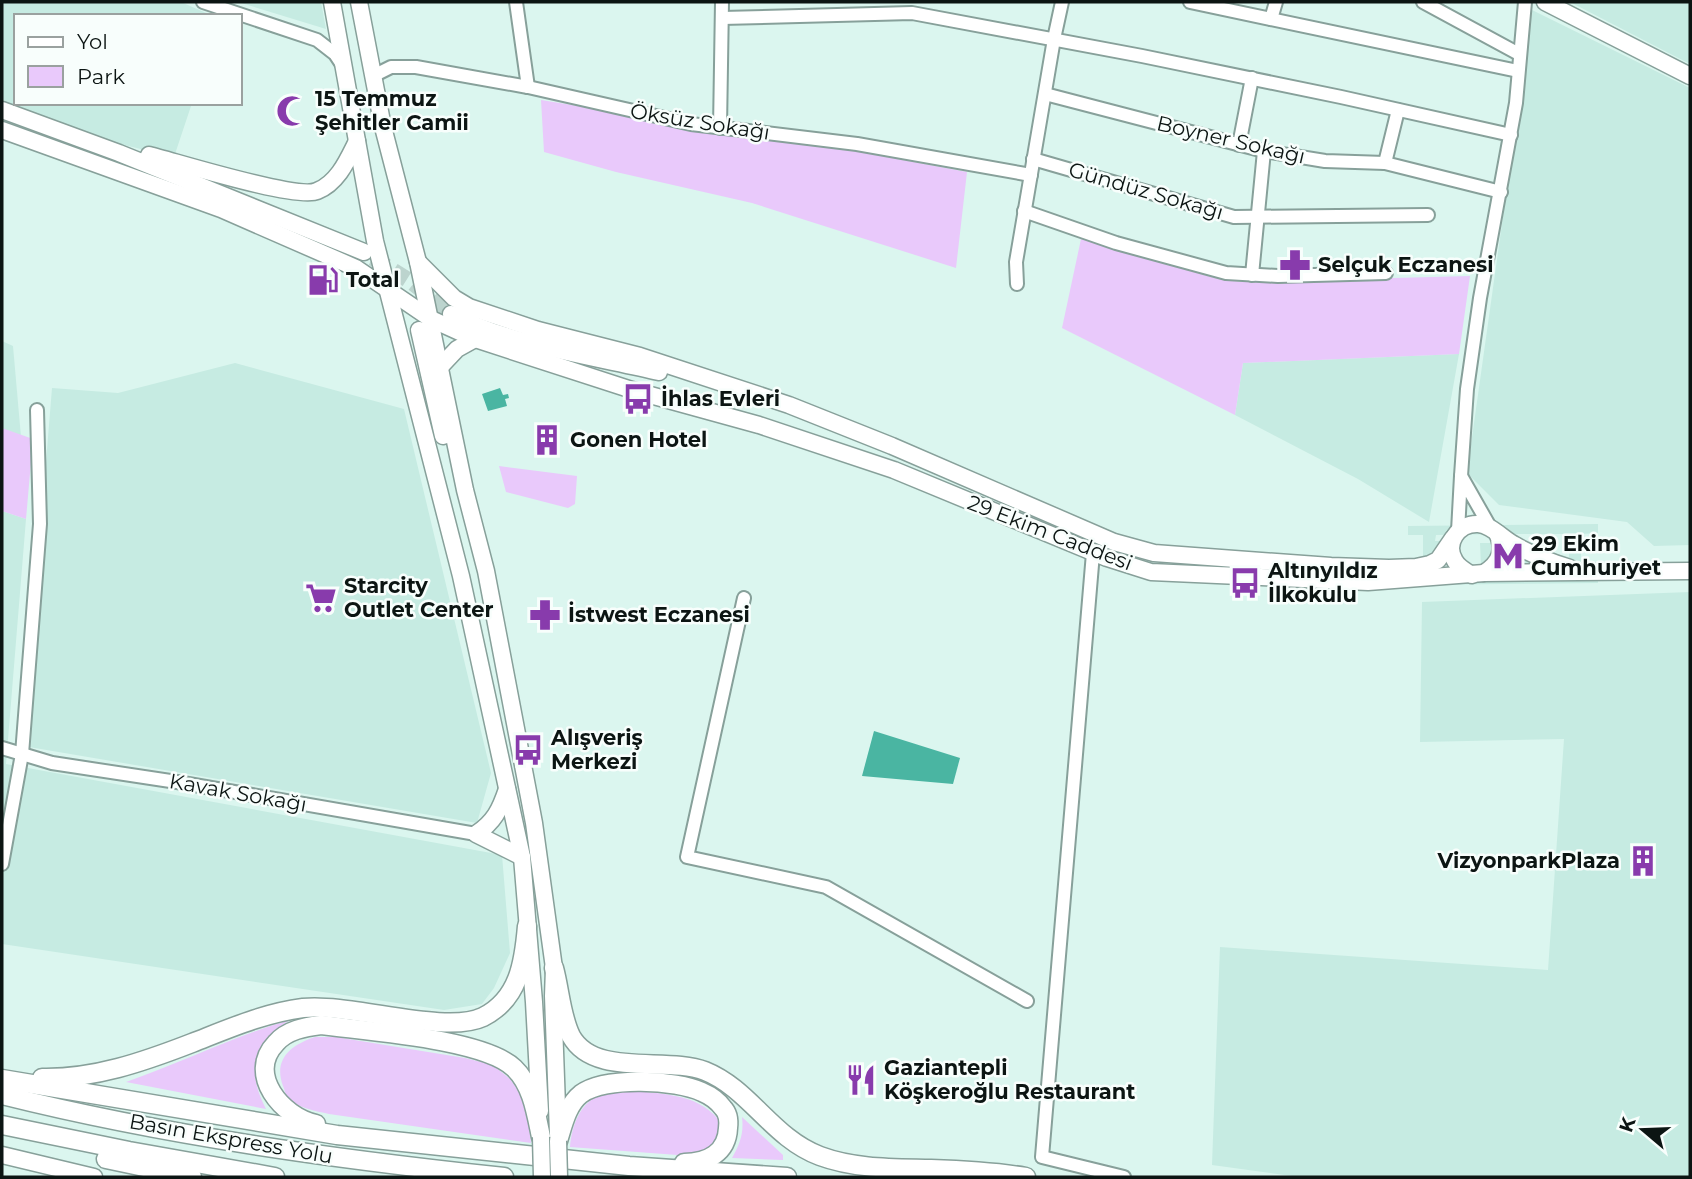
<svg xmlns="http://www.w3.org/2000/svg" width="1692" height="1179" font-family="Montserrat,sans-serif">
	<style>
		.built { fill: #c6ebe2; fill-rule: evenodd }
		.green { fill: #e9c9fb }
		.water { fill: #4ab5a2 }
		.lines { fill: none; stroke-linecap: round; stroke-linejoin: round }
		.major-tunnel { stroke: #bcd4ce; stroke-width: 16; stroke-dasharray: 16 8; stroke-linecap: butt }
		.minor-casing { stroke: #87a09a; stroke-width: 16 }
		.major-casing { stroke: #87a09a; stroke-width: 19 }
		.highway-casing { stroke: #87a09a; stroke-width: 21 }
		.minor { stroke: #fff; stroke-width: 12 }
		.major { stroke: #fff; stroke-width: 16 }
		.highway { stroke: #fff; stroke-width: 18 }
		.major-bridge-casing { stroke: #87a09a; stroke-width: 19; stroke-linecap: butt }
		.major-bridge { stroke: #fff; stroke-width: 16 }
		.labels { text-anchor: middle; stroke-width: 5; stroke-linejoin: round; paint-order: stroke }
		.poi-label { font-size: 21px; font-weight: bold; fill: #0c1513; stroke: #f8fefc; text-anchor: start }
		.street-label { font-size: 21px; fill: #0c1513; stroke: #f8fefc }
	</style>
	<rect width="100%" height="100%" fill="#dbf6ef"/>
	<g class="built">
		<polygon points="2,2 181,2 213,16 16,16 16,103 192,103 174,157 87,136 2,100"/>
		<polygon points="238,2 321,2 326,29"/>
		<polygon points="1570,2 1690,2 1690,64"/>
		<polygon points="1532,10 1690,88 1690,545 1654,546 1627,522 1499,505 1467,473"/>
		<polygon points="2,341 13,346 21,437 2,428"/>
		<polygon points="1459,354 1429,522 1358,479 1235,415 1243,363"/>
		<polygon points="235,363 404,409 491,773 477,823 23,746 52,388 118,393"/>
		<polygon points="2,511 26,519 6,764 502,855 510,953 494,988 482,1004 444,1010 2,944"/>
		<path d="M1598,524v9l-17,1v40h17v9l-190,2 15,-10v-40h-15v-9zM1501,534l1,9h-22l1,22 20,-1 -65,11 5,-34h-6l1,-6zM1513,534h56v40l-55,-9 37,-1v-21h-37z"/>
		<polygon points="1690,592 1690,1177 1299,1177 1212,1165 1220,947 1548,970 1564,739 1420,742 1422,602"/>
	</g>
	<g class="green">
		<polygon points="541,100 839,148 967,172 956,268 752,203 616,172 544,152"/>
		<polygon points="1081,239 1211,277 1242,282 1470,276 1459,354 1243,363 1235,415 1062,328"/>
		<polygon points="2,428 33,439 26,519 2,511"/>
		<polygon points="499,466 577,476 575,504 568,508 506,492"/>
		<path d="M290,1020c-37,23 -44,51 -24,89l-140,-27c55,-19 108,-46 164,-62z"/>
		<path d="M315,1037h21l129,21 28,7 17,14 16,22 5,42 -202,-29c-13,-3 -32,-6 -42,-17 -2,-3 -2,-7 -4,-11 -10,-27 8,-41 32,-49z"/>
		<path d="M625,1090c32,4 71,2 93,29 2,20 -7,32 -27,37l-121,-9c2,-22 10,-45 33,-54 6,-3 15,-2 22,-3z"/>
		<path d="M742,1117l41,38v5l-51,-2c8,-14 12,-25 10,-41z"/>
	</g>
	<g class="water">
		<polygon points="500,388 503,395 508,394 509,398 505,399 507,406 488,411 482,394"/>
		<polygon points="874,731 960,758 953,784 862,776"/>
	</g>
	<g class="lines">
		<polyline class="major-tunnel" points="373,258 413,283 451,314"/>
		<defs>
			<g id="minor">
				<polyline points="203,2 317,40 335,54 343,66"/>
				<polyline points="516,2 528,87"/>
				<polyline points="1190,2 1518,71"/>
				<polyline points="1423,2 1519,54"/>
				<polyline points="722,18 912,13 1142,56 1341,97 1511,135"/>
				<polyline points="1271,19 1276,2"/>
				<polyline points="373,76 391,67 416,67 528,87 691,124 857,144 1031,175"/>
				<polyline points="1045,94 1264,151 1325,161 1385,163 1501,192"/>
				<polyline points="720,128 722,2"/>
				<polyline points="1239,145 1252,78"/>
				<polyline points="1033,159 1234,217 1428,215"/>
				<polyline points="1385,163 1398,110"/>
				<polyline points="1024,211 1116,243 1226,273 1278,276 1386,273"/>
				<polyline points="1252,275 1264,151"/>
				<polyline points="1017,284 1016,262 1054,39 1062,2"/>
				<polyline points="1461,476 1467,389 1480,298 1516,103 1525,2"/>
				<polyline points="1458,531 1461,476 1490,527"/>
				<polyline points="1093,553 1042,1157 1124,1177"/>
				<polyline points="744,598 687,857 826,887 1027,1001"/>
				<polyline points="2,748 52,763 177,782 476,834"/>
				<polyline points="2,864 22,754 40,524 37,410"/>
			</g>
			<g id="major">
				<polyline points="332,2 375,241 461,576 522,857 534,1002 540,1111"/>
				<polyline points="359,2 383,127 418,262 465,490 486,571 534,823 554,968 553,996 558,1134"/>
				<polyline points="1545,2 1690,76"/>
				<polyline points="2,110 119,153 364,252"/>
				<polyline points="2,130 221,209 356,268 431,319 475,339 632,390 759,425 894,470 1107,558 1151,572 1368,582 1484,573 1690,571"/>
				<path d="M149,155c28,7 148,45 168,36 21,-8 31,-32 40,-50"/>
				<polyline points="418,262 454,298 469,307 538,330 640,356 789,405 892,446 1114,542 1154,553 1331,566 1389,568 1416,567 1430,564 1438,560 1453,538"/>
				<path d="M451,314c57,30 144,43 208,58"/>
				<polyline points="419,330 443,436"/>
				<polyline points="440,367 457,349 475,339"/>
				<path d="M1484,573c16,-10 21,-23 13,-40"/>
				<path d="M1472,575c-6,-4 -13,-7 -17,-14 -11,-17 3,-38 23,-37 14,1 25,15 37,21 17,10 36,17 55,23"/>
				<path d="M507,789c-7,21 -13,33 -31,45l46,23"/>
				<polyline points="2,1155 94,1177"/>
			</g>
			<g id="highway">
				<path d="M554,968c6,22 7,48 17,68 23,42 96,20 134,35 45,18 67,67 115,85 35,13 74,12 111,13 31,1 65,3 95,8"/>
				<path d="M42,1078c52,1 101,-16 150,-35 36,-14 72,-30 111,-35 49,-5 142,27 180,9 36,-18 41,-55 44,-91"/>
				<polyline points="2,1079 337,1135 629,1166 787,1177"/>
				<path d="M2,1095c164,41 333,64 502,82"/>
				<path d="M316,1124c-34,-7 -70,-50 -40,-81 11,-13 29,-16 45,-18 44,6 163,14 193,43 18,17 22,45 27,69"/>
				<polyline points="2,1125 129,1151 275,1177"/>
				<path d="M558,1141c5,-16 9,-36 23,-47 24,-18 95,-14 121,-2 7,3 16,9 21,16 5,5 6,12 5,20 -1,25 -21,35 -44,35"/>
				<polyline points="106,1159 192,1177"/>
			</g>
		</defs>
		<use href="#minor" class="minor-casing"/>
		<use href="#major" class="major-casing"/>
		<use href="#highway" class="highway-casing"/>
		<use href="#minor" class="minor"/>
		<use href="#major" class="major"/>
		<use href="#highway" class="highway"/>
		<defs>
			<g id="major-bridge">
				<polyline points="541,1137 542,1177"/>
				<polyline points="558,1141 559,1177"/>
			</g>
		</defs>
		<use href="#major-bridge" class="major-bridge-casing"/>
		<use href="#major-bridge" class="major-bridge"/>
	</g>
	<defs>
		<symbol id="mosque-bare" viewBox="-9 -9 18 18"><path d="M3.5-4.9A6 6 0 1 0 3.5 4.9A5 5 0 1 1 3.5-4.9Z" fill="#883bac" stroke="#f8fefc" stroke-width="2.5" paint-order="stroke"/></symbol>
		<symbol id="pharmacy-bare" viewBox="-9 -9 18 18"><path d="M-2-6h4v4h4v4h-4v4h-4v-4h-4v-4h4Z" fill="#883bac" stroke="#f8fefc" stroke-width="2.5" paint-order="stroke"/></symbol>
		<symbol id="fuel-bare" viewBox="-9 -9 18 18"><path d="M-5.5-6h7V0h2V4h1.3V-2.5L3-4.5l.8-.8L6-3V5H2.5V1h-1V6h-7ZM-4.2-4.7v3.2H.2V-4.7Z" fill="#883bac" stroke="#f8fefc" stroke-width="2.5" paint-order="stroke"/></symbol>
		<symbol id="bus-bare" viewBox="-9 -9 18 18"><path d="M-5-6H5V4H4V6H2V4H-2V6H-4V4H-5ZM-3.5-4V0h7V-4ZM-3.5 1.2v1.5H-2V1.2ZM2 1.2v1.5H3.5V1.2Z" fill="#883bac" stroke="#f8fefc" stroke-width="2.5" paint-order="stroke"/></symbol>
		<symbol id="building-bare" viewBox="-9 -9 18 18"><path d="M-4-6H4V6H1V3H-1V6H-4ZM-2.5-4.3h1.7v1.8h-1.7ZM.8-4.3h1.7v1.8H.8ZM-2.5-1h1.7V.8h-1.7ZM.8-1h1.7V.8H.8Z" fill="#883bac" stroke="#f8fefc" stroke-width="2.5" paint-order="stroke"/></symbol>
		<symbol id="metro-bare" viewBox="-9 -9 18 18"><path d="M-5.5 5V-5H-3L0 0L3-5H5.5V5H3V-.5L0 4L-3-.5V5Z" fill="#883bac" stroke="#f8fefc" stroke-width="2.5" paint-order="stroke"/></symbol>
		<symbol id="supermarket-bare" viewBox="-9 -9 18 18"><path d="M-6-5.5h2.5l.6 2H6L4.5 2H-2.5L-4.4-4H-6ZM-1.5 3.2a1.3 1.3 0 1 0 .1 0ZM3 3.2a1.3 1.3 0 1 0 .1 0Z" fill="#883bac" stroke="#f8fefc" stroke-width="2.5" paint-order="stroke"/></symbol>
		<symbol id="restaurant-bare" viewBox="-9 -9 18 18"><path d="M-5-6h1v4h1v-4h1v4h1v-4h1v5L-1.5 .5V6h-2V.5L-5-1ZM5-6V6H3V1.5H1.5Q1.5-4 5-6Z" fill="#883bac" stroke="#f8fefc" stroke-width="2.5" paint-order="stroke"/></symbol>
	</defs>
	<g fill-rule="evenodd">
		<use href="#mosque-bare" x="270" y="89" width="44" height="44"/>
		<use href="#pharmacy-bare" x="1273" y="243" width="44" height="44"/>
		<use href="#fuel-bare" x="301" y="258" width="44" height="44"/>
		<use href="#bus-bare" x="616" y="377" width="44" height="44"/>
		<use href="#building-bare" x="525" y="418" width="44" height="44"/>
		<use href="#metro-bare" x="1486" y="534" width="44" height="44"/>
		<use href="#bus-bare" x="1223" y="561" width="44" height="44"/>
		<use href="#supermarket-bare" x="299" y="576" width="44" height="44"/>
		<use href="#pharmacy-bare" x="523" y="593" width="44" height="44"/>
		<use href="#bus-bare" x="506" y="728" width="44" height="44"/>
		<use href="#building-bare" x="1621" y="839" width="44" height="44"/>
		<use href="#restaurant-bare" x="839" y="1058" width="44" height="44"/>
	</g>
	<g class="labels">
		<g class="poi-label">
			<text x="315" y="106">15 Temmuz<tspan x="315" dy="24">Şehitler Camii</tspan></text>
			<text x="1318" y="272">Selçuk Eczanesi</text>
			<text x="346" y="287">Total</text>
			<text x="661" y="406">İhlas Evleri</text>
			<text x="570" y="447">Gonen Hotel</text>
			<text x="1531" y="551">29 Ekim<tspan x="1531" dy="24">Cumhuriyet</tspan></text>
			<text x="1268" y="578">Altınyıldız<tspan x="1268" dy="24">İlkokulu</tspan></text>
			<text x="344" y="593">Starcity<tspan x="344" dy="24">Outlet Center</tspan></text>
			<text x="568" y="622">İstwest Eczanesi</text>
			<text x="551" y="745">Alışveriş<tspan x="551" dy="24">Merkezi</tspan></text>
			<text x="1620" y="868" text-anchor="end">VizyonparkPlaza</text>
			<text x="884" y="1075">Gaziantepli<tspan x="884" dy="24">Köşkeroğlu Restaurant</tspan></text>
		</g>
		<g class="street-label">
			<text transform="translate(700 122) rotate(9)" y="7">Öksüz Sokağı</text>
			<text transform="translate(1231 140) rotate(13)" y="7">Boyner Sokağı</text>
			<text transform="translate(1146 191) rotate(16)" y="7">Gündüz Sokağı</text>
			<text transform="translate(1050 533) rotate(21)" y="7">29 Ekim Caddesi</text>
			<text transform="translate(238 793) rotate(10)" y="7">Kavak Sokağı</text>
			<text transform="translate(231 1139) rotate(10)" y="7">Basın Ekspress Yolu</text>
		</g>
	</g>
	<rect width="1692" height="1179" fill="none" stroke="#0c1513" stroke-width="7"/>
	<rect x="14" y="14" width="228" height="91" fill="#f8fefc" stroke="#9aa19f" stroke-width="2"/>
	<rect x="28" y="37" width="35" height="10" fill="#ffffff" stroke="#9aa19f" stroke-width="2"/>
	<text x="77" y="49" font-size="21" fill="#0c1513">Yol</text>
	<rect x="28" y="66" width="35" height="21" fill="#e9c9fb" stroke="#9aa19f" stroke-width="2"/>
	<text x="77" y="84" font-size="21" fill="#0c1513">Park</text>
	<g transform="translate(1643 1130) rotate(289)" stroke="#f8fefc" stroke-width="5" paint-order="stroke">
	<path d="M0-5L12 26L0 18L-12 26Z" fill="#0c1513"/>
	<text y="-10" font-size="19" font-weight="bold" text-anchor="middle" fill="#0c1513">K</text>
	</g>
</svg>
